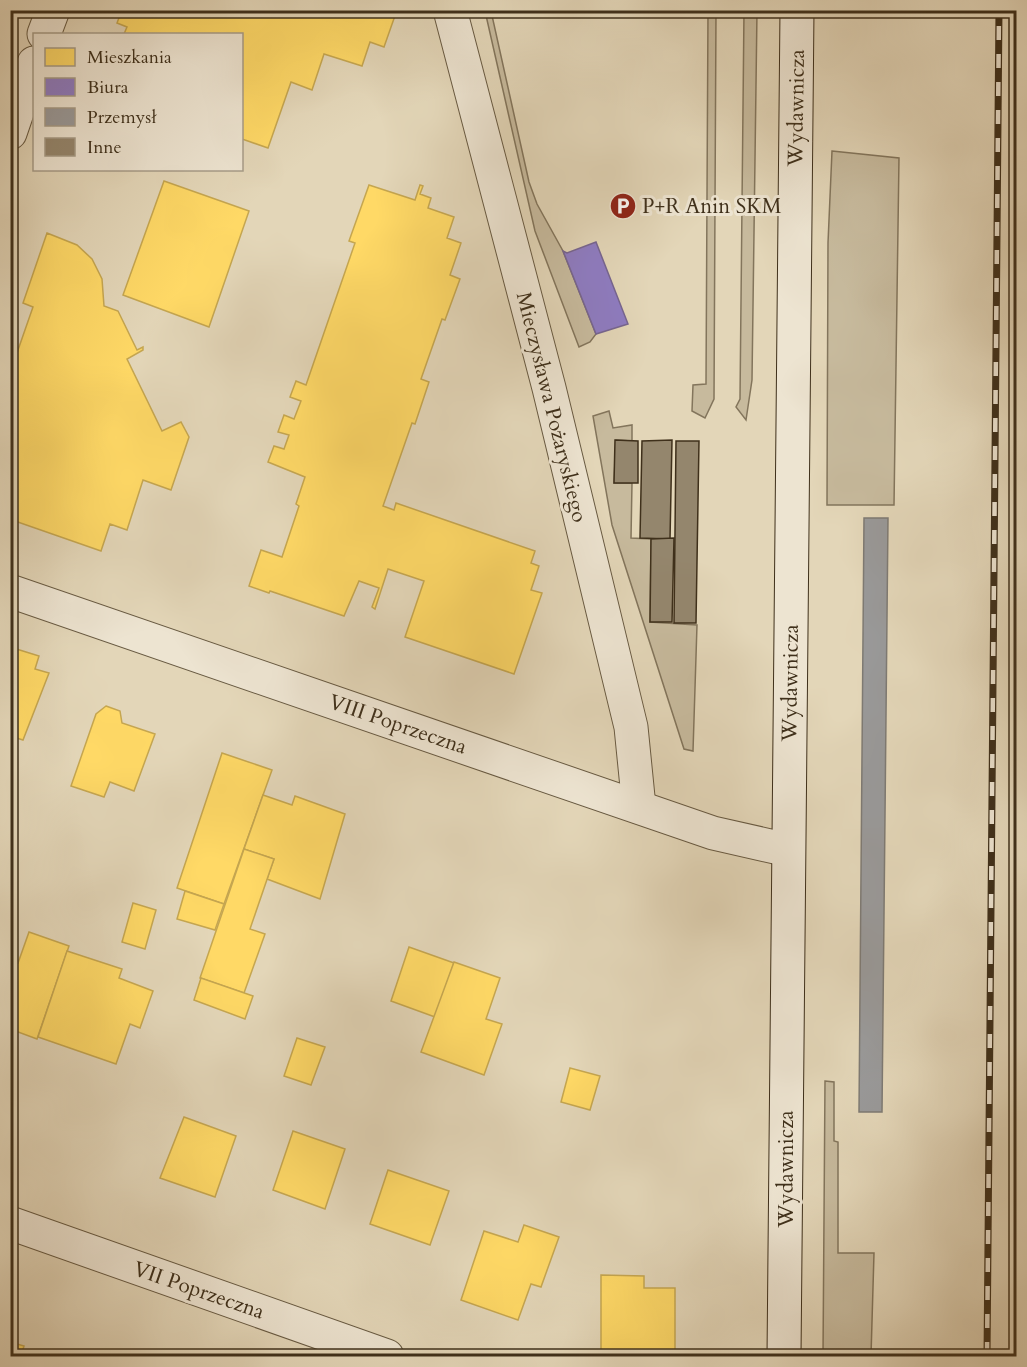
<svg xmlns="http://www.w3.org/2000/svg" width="1027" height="1367" font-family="Cardo,serif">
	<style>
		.green { fill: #c7ba9d; stroke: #83755c; stroke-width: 1.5 }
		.homes { fill: #ffd966; stroke: #c5a650; stroke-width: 1.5 }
		.offices { fill: #8e7cc3; stroke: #766591; stroke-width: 1.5 }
		.industry { fill: #999; stroke: #7e7a73; stroke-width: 1.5 }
		.building { fill: #94866d; stroke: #3f301b; stroke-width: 1.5 }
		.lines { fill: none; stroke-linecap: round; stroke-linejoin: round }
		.minor-casing { stroke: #685a42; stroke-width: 35 }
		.secondary-casing { stroke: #3f301b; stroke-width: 35 }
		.minor { stroke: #ede4d1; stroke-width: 33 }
		.secondary { stroke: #ede4d1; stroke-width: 33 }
		.rail-casing { stroke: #3f301b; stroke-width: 7 }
		.rail { stroke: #ede4d1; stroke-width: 4.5; stroke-dasharray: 14; stroke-linecap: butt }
		.labels { text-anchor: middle; stroke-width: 6; stroke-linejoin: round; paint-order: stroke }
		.street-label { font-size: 21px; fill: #3f301b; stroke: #ede4d1 }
		.poi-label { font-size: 21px; fill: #3f301b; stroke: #ede4d1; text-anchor: start }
	</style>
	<rect width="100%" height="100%" fill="#e3d6b8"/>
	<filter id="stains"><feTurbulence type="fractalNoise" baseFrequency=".00333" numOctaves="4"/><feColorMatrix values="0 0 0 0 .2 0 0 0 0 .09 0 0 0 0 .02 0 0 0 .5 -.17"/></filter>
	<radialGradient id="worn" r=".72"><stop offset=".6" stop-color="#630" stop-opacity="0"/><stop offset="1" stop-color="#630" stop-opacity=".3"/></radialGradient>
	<g class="green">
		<polygon points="485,11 491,11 529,182 537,204 563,251 596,334 590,342 579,347 535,231"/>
		<polygon points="708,11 716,11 714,399 705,418 692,411 693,385 706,384"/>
		<polygon points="744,11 757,11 752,380 746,420 736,407 740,399"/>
		<polygon points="832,151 899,158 894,505 827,505 828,243"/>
		<polygon points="609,411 613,428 632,425 632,441 616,440 614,483 632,483 631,538 651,539 650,622 697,625 693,751 684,749 612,525 593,416"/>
		<polygon points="825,1081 834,1082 834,1141 838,1142 838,1253 874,1253 871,1356 823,1356"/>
	</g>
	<g class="homes">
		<polygon points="122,10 397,10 384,47 370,42 362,66 324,54 312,90 291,82 268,148 242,139 242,34 124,34 127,27 117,23"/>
		<polygon points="164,181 249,211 209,327 123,295"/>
		<polygon points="369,185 415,200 420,185 423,186 420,194 431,198 428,208 454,217 447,238 461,243 450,275 460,279 445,320 442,319 421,379 429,382 415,424 412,423 383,506 394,510 396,503 535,551 531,563 539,566 531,590 542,593 514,674 405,637 424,581 388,569 375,609 372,607 379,588 359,581 344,616 270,591 269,593 249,586 261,550 282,557 299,506 296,504 305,477 268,462 274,446 284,449 289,435 278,432 284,415 294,419 301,401 290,397 296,381 306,385 355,243 349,241"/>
		<polygon points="47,233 77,245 92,259 102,279 104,306 118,311 137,350 143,347 143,350 127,359 162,431 181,422 189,437 171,490 143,480 127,530 110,524 101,551 12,520 14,512 10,511 10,373 33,307 23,303"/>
		<polygon points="10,647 39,656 35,669 49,673 23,740 10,736"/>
		<polygon points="106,706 120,711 122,723 155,734 134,791 110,782 104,797 71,786 96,714"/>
		<polygon points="222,753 272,770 224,904 177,888"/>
		<polygon points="263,795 292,805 295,796 345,814 320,899 267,879 274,859 244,849"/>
		<polygon points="244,849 274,859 250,929 265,934 244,993 200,978"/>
		<polygon points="185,891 224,904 215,930 177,919"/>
		<polygon points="133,903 156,910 145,949 122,942"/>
		<polygon points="29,932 69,946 37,1039 10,1029 10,961 18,963"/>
		<polygon points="409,947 454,963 435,1017 391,1001"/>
		<polygon points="67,951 122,969 119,978 153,991 140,1028 130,1024 116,1064 38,1037"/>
		<polygon points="454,962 500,978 486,1019 502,1024 484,1075 421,1052"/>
		<polygon points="201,978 253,996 245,1019 194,1000"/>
		<polygon points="297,1038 325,1047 311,1085 284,1076"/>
		<polygon points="570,1068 600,1076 590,1110 561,1102"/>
		<polygon points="184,1117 236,1136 215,1197 160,1178"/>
		<polygon points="293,1131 345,1149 325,1209 273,1190"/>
		<polygon points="388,1170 449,1191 430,1245 370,1224"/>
		<polygon points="524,1225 559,1237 541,1287 531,1284 518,1320 461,1300 484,1231 518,1242"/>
		<polygon points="601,1275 644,1276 644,1288 675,1288 675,1350 601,1351"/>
		<polygon points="10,1342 24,1346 21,1356 10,1356"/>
	</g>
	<polygon class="offices" points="596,242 628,324 596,334 563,251 567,253"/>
	<polygon class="industry" points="864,518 888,518 882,1112 859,1112"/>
	<g class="building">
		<polygon points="615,440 638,441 638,483 614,483"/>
		<polygon points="672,440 670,539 640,538 642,441"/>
		<polygon points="676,441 699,441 696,623 674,623"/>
		<polygon points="674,538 672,622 650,622 651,539"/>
	</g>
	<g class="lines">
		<defs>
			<g id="minor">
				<polyline points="450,10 549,388 631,727 639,807"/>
				<polyline points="44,34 53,10"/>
				<polyline points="10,133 34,63"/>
				<polyline points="10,591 713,833 788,850"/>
				<polyline points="10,1223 387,1356"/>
			</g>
			<polyline id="secondary" points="784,1356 797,10"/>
		</defs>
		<use href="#minor" class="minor-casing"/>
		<use href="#secondary" class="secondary-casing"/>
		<use href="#minor" class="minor"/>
		<use href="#secondary" class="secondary"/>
		<defs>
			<polyline id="rail" points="987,1356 999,10"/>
		</defs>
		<use href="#rail" class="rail-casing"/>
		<use href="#rail" class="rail"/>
	</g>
	<defs>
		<symbol id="parking-disc" viewBox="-11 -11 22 22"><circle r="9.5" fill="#8f2418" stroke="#ede4d1"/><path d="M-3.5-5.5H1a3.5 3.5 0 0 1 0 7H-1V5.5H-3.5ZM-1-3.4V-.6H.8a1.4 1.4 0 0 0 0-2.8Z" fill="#fff"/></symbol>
	</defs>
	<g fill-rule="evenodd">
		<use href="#parking-disc" x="608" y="191" width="30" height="30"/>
	</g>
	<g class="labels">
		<g class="street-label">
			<text transform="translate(796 108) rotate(-89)" y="7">Wydawnicza</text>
			<text transform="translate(552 407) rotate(76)" y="7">Mieczysława Pożaryskiego</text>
			<text transform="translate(790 683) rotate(-89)" y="7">Wydawnicza</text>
			<text transform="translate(398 724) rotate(19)" y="7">VIII Poprzeczna</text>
			<text transform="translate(786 1169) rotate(-90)" y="7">Wydawnicza</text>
			<text transform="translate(199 1290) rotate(19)" y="7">VII Poprzeczna</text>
		</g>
		<g class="poi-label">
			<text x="642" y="213">P+R Anin SKM</text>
		</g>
	</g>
	<rect width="1027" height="1367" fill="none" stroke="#e3d6b8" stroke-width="36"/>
	<rect x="12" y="12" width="1003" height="1343" fill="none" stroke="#3f301b" stroke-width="3"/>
	<rect x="18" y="18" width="991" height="1331" fill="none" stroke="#3f301b" stroke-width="1.5"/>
	<rect x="33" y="33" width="210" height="138" fill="#ede4d1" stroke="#a79c88" stroke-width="1.5"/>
	<rect x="45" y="48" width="30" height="18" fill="#ffd966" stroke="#a79c88" stroke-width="1.5"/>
	<text x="87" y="63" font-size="18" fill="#3f301b">Mieszkania</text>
	<rect x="45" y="78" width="30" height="18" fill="#8e7cc3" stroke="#a79c88" stroke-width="1.5"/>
	<text x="87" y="93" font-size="18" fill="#3f301b">Biura</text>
	<rect x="45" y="108" width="30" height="18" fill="#999999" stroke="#a79c88" stroke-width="1.5"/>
	<text x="87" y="123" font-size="18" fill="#3f301b">Przemysł</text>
	<rect x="45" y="138" width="30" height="18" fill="#94866d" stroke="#a79c88" stroke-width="1.5"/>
	<text x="87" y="153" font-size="18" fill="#3f301b">Inne</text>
	<rect width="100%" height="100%" filter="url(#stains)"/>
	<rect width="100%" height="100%" fill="url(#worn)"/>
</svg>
